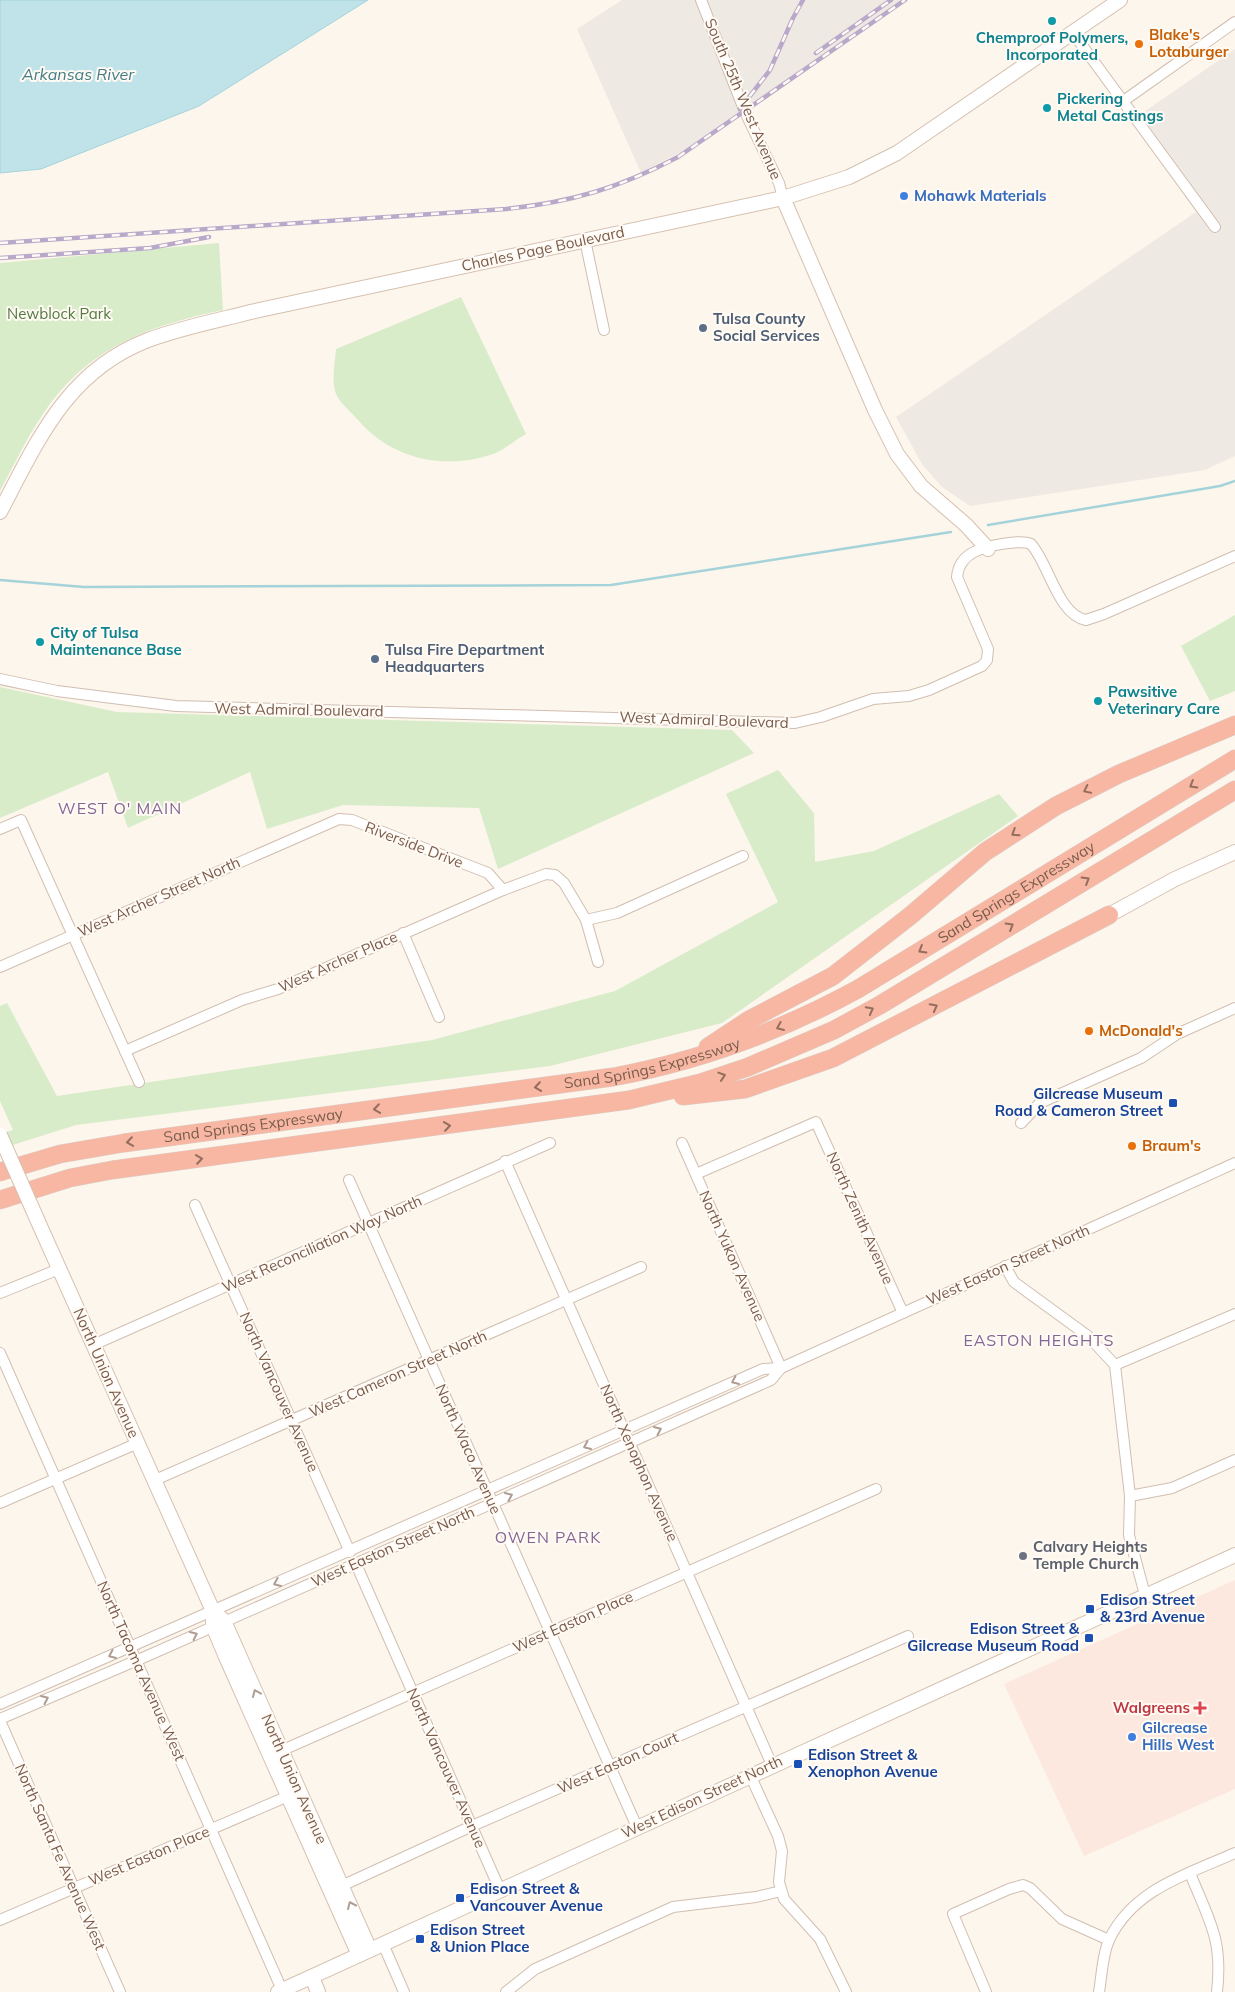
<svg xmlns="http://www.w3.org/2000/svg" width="1235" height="1992" font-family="Mulish,sans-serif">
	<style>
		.commercial { fill: #fde8e0 }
		.industrial { fill: #efe9e4 }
		.green { fill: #d8ecc9 }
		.water { fill: #bfe3e8; stroke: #a5d3da }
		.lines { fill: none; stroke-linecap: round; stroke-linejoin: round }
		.stream { stroke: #a5d3da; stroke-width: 2.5 }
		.street-casing { stroke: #d1beb0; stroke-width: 12 }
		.secondary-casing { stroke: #d6c0b0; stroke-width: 16 }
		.highway-casing { stroke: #dad1cd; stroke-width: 19 }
		.street { stroke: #fff; stroke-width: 10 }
		.secondary { stroke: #fff; stroke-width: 14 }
		.highway { stroke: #f7b7a3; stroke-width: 18 }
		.rail-casing { stroke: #b9a8c9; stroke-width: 4.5 }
		.rail { stroke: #fffaf3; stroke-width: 2.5; stroke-dasharray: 8; stroke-linecap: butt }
		.secondary-bridge-casing { stroke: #d6c0b0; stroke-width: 16; stroke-linecap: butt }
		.secondary-bridge { stroke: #fff; stroke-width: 14 }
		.oneway { stroke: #936e5e }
		.oneway2 { stroke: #af9d94 }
		.culture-dot { fill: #0f9aa8; stroke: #fffaf3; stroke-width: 2 }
		.food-dot { fill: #e8710a; stroke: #fffaf3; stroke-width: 2 }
		.shop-dot { fill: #3f7fe0; stroke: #fffaf3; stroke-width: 2 }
		.service-dot { fill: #5c6f8a; stroke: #fffaf3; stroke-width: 2 }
		.transit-dot { fill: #1a4fb4; stroke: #fffaf3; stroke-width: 2 }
		.worship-dot { fill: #6b7280; stroke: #fffaf3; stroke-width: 2 }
		.health-dot { fill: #e0444e; stroke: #fffaf3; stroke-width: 2 }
		.labels { text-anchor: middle; stroke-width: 4; stroke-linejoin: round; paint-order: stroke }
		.food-label { font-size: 15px; font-weight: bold; fill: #c56008; stroke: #fffaf3; text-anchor: start }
		.culture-label { font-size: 15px; font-weight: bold; fill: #0d838f; stroke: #fffaf3; text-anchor: start }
		.street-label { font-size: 15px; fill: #7a5c4d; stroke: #fffaf3 }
		.shop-label { font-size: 15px; font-weight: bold; fill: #366cbe; stroke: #fffaf3; text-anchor: start }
		.park-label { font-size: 15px; fill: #537a41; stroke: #fffaf3 }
		.service-label { font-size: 15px; font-weight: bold; fill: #4e5e75; stroke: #fffaf3; text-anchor: start }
		.transit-label { font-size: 15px; font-weight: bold; fill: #164399; stroke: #fffaf3; text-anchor: start }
		.worship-label { font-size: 15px; font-weight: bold; fill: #5b616d; stroke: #fffaf3; text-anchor: start }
		.health-label { font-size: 15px; font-weight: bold; fill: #be3a42; stroke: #fffaf3; text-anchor: end }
		.water-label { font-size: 16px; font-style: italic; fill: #437c86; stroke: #fffaf3 }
		.neighbourhood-label { font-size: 16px; letter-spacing: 1px; fill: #846695; stroke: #fffaf3 }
	</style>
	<rect width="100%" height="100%" fill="#fdf6ec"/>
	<polygon class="commercial" points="1235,1580 1235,1789 1084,1856 1004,1684"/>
	<g class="industrial">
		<polygon points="622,0 901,0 692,146 641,173 577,29"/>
		<polygon points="1235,49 1235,456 1205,470 970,506 942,487 922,464 896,417 1196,212 1131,121"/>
	</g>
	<g class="green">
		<path d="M219,243l4,67c-69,15 -126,33 -171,91 -21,28 -36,60 -52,90v-228z"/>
		<path d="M461,297l65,137c-11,6 -22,16 -33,20 -48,17 -102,5 -135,-34 -6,-7 -18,-17 -22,-26 -5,-14 -1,-31 0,-45z"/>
		<polygon points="1235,615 1235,691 1210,701 1181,646"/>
		<polygon points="0,687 117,712 732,730 754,753 498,869 479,808 343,805 267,829 250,772 128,828 108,772 0,818"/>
		<polygon points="778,770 814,813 815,862 874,851 999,794 1018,816 722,1023 550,1066 76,1125 0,1149 0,1134 13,1130 0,1101 0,1006 7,1003 57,1096 432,1040 615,991 778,902 726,794"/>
	</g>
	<polygon class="water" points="0,0 368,0 199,106 41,169 0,173"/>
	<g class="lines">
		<g class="stream">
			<polyline points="988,525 1220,486 1235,481"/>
			<polyline points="0,580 84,587 611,585 951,532"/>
		</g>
		<defs>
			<g id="street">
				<polyline points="701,0 745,112 779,183 783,198"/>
				<polyline points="1073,33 1215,227"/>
				<polyline points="1122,102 1235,22"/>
				<polyline points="585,240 604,330"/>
				<path d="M0,679l57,12 119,15 619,17 26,-6 52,-18 36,-3 20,-6 53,-24 5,-6 1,-11 -31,-72c1,-11 7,-20 17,-25 11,-6 46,-13 57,-8 18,20 27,71 55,76l18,-6 131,-58"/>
				<polyline points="0,829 21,820 139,1082"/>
				<polyline points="586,920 617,913 743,856"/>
				<polyline points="403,933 439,1017"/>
				<polyline points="0,967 339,819 352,820 488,873 503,890"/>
				<polyline points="125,1051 242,1000 278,989 503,890 546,874 555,875 564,883 586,920 598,962"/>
				<polyline points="1021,1123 1040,1103 1141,1058 1177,1034 1235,1008"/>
				<polyline points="682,1143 781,1368"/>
				<polyline points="505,1161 772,1765"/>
				<polyline points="696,1174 816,1122 903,1313"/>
				<polyline points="349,1180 637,1827"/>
				<polyline points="195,1205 350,1552"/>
				<polyline points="1005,1266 1014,1282 1088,1336 1115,1365 1130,1496 1129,1535 1145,1595"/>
				<polyline points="0,1293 59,1269"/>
				<polyline points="93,1345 550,1143"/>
				<polyline points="0,1353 282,1990"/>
				<polyline points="1115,1365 1235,1314"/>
				<polyline points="155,1480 641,1267"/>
				<polyline points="1130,1496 1172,1488 1235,1460"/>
				<polyline points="0,1503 138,1443"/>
				<polyline points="356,1564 500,1890"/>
				<polyline points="0,1704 763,1369 781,1368 1235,1163"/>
				<polyline points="0,1719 147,1656 771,1380 781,1368"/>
				<polyline points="0,1721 120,1992"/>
				<polyline points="276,1753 876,1489"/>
				<polyline points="750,1775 778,1836 782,1851 779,1882 784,1899 820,1939 846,1992"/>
				<path d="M1190,1873c19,48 33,65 27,119"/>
				<polyline points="337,1888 472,1826 908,1636"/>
				<polyline points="0,1920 293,1794"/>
				<polyline points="383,1944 404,1992"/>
				<polyline points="506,1992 535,1969 673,1907 756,1897 781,1891"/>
				<polyline points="986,1992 953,1914 1009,1889 1023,1885 1030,1888 1062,1919 1109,1940"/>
				<path d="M1099,1992c3,-17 3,-36 10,-52 24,-51 79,-66 126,-87"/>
			</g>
			<g id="secondary">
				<polyline points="783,198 875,410 897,454 921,486 966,525 988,549"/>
				<path d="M0,512c38,-72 67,-141 148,-172 35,-13 72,-20 107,-29l528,-113 66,-21 48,-24 223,-153"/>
				<polyline points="1109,915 1175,879 1235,852"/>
				<polyline points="40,1226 213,1611 213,1626 226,1657 359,1955"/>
				<polyline points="213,1611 224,1621 370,1950"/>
				<polyline points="312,1977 318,1992"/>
				<polyline points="278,1992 1235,1555"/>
			</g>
			<g id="highway">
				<polyline points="708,1047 749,1020 833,976 910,916 985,852 1056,806 1119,774 1235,725"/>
				<polyline points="683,1096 745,1089 833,1058 1109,915"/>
				<path id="s1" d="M0,1172l60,-18 64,-11 489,-66c86,-16 168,-46 245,-88l377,-230"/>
				<polyline points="0,1200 70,1178 112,1170 629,1100 700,1083 748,1067 834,1030 880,1005 1235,790"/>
			</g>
		</defs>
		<use href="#street" class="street-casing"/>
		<use href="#secondary" class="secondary-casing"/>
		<use href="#highway" class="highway-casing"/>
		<use href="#street" class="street"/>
		<use href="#secondary" class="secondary"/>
		<use href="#highway" class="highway"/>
		<defs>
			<g id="rail">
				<polyline points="816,53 891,0"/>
				<polyline points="740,109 770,70 793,18 803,0"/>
				<path d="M0,243l506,-34c66,-7 113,-21 172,-52l227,-157"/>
				<polyline points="0,258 150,248 209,237"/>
			</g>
		</defs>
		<use href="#rail" class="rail-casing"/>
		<use href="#rail" class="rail"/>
		<defs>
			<polyline id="secondary-bridge" points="0,1135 40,1226"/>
		</defs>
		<use href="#secondary-bridge" class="secondary-bridge-casing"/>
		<use href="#secondary-bridge" class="secondary-bridge"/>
	</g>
	<defs><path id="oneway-chevron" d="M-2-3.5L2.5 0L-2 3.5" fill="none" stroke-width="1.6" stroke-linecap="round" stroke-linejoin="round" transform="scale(1.25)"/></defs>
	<g class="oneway">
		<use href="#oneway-chevron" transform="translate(1193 785) rotate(149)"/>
		<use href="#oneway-chevron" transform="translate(1087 790) rotate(154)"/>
		<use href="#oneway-chevron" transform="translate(1015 833) rotate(147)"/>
		<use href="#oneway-chevron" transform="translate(1086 880) rotate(-31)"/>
		<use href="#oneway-chevron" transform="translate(1010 926) rotate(-31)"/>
		<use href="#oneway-chevron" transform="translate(922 950) rotate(149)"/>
		<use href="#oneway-chevron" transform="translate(934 1007) rotate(-28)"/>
		<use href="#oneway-chevron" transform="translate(870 1010) rotate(-28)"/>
		<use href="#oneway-chevron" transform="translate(780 1027) rotate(157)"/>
		<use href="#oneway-chevron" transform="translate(722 1076) rotate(-18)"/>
		<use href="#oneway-chevron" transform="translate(538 1087) rotate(172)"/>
		<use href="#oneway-chevron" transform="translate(377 1109) rotate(172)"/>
		<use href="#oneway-chevron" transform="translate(447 1126) rotate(-8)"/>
		<use href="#oneway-chevron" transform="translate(130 1142) rotate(172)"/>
		<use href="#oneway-chevron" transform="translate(199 1159) rotate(-8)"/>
	</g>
	<g class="oneway2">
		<use href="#oneway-chevron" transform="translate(735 1381) rotate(156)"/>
		<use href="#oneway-chevron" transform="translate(658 1430) rotate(-24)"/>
		<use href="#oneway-chevron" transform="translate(587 1446) rotate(156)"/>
		<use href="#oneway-chevron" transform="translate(509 1496) rotate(-24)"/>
		<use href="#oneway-chevron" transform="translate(277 1583) rotate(157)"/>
		<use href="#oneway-chevron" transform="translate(194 1635) rotate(-25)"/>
		<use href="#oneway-chevron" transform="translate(112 1655) rotate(156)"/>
		<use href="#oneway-chevron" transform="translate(256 1693) rotate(-113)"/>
		<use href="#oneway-chevron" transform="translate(45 1699) rotate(-24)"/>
		<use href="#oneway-chevron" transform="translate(351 1905) rotate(-114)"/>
	</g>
	<g class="culture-dot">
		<circle cx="1052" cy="21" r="5"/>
		<circle cx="1047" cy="108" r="5"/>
		<circle cx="40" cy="642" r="5"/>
		<circle cx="1098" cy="701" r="5"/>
	</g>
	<g class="food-dot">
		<circle cx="1139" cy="44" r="5"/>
		<circle cx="1089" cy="1031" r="5"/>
		<circle cx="1132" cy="1146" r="5"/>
	</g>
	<g class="shop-dot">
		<circle cx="904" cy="196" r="5"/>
		<circle cx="1132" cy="1737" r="5"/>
	</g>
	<g class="service-dot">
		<circle cx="703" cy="328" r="5"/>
		<circle cx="375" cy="659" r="5"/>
	</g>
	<g class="transit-dot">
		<rect x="1168" y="1098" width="10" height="10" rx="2.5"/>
		<rect x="1085" y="1604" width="10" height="10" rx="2.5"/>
		<rect x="1084" y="1633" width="10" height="10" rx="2.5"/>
		<rect x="793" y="1759" width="10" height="10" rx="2.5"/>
		<rect x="455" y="1893" width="10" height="10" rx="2.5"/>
		<rect x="415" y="1934" width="10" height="10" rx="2.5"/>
	</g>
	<circle class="worship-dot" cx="1023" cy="1556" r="5"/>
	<path class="health-dot" d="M1197.5 1700.5h5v5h5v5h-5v5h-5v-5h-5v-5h5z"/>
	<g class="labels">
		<g class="food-label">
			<text x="1149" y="40">Blake's<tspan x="1149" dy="17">Lotaburger</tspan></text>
			<text x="1099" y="1036">McDonald's</text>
			<text x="1142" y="1151">Braum's</text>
		</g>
		<g class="culture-label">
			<text x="1052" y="43" text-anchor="middle">Chemproof Polymers,<tspan x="1052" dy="17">Incorporated</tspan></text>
			<text x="1057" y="104">Pickering<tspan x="1057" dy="17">Metal Castings</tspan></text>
			<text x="50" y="638">City of Tulsa<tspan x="50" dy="17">Maintenance Base</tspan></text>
			<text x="1108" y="697">Pawsitive<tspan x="1108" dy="17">Veterinary Care</tspan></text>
		</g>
		<g class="street-label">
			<text transform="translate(743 99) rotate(67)" y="5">South 25th West Avenue</text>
			<text transform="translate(543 249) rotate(-12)" y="5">Charles Page Boulevard</text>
			<text transform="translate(299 710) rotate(1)" y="5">West Admiral Boulevard</text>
			<text transform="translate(704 720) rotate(2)" y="5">West Admiral Boulevard</text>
			<text transform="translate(414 845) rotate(21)" y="5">Riverside Drive</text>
			<text dy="5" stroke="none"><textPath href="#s1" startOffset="1068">Sand Springs Expressway</textPath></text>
			<text transform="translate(159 897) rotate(-24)" y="5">West Archer Street North</text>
			<text transform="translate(338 962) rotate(-24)" y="5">West Archer Place</text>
			<text dy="5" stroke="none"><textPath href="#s1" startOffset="662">Sand Springs Expressway</textPath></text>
			<text dy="5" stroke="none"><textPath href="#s1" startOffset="258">Sand Springs Expressway</textPath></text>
			<text transform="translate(860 1218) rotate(66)" y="5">North Zenith Avenue</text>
			<text transform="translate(322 1244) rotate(-24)" y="5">West Reconciliation Way North</text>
			<text transform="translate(732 1256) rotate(66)" y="5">North Yukon Avenue</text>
			<text transform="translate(1008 1265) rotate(-24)" y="5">West Easton Street North</text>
			<text transform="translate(106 1373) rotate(66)" y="5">North Union Avenue</text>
			<text transform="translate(398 1374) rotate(-24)" y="5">West Cameron Street North</text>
			<text transform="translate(279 1392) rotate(66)" y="5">North Vancouver Avenue</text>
			<text transform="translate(468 1449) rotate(66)" y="5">North Waco Avenue</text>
			<text transform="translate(639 1463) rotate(66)" y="5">North Xenophon Avenue</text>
			<text transform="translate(393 1547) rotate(-24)" y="5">West Easton Street North</text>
			<text transform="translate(573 1622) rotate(-24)" y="5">West Easton Place</text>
			<text transform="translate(141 1671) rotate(66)" y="5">North Tacoma Avenue West</text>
			<text transform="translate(618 1763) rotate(-24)" y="5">West Easton Court</text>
			<text transform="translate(446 1768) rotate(66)" y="5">North Vancouver Avenue</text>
			<text transform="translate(294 1779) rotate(66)" y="5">North Union Avenue</text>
			<text transform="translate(702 1797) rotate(-25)" y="5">West Edison Street North</text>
			<text transform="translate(149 1856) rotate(-23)" y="5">West Easton Place</text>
			<text transform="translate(60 1857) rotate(66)" y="5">North Santa Fe Avenue West</text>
		</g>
		<g class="shop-label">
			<text x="914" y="201">Mohawk Materials</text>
			<text x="1142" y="1733">Gilcrease<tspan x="1142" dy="17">Hills West</tspan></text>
		</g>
		<g class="park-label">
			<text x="59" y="319">Newblock Park</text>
		</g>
		<g class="service-label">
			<text x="713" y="324">Tulsa County<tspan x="713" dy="17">Social Services</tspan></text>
			<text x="385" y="655">Tulsa Fire Department<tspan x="385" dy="17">Headquarters</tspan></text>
		</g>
		<g class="transit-label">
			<text x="1163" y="1099" text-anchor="end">Gilcrease Museum<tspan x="1163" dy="17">Road &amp; Cameron Street</tspan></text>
			<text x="1100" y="1605">Edison Street<tspan x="1100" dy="17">&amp; 23rd Avenue</tspan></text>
			<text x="1079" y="1634" text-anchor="end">Edison Street &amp;<tspan x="1079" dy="17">Gilcrease Museum Road</tspan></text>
			<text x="808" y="1760">Edison Street &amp;<tspan x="808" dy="17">Xenophon Avenue</tspan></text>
			<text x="470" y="1894">Edison Street &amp;<tspan x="470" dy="17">Vancouver Avenue</tspan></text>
			<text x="430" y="1935">Edison Street<tspan x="430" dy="17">&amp; Union Place</tspan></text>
		</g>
		<g class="worship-label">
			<text x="1033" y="1552">Calvary Heights<tspan x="1033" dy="17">Temple Church</tspan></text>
		</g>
		<g class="health-label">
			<text x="1190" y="1713">Walgreens</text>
		</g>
		<g class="water-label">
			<text x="78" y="80">Arkansas River</text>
		</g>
		<g class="neighbourhood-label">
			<text x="120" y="814">WEST O' MAIN</text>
			<text x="1039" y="1346">EASTON HEIGHTS</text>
			<text x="548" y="1543">OWEN PARK</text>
		</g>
	</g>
</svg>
